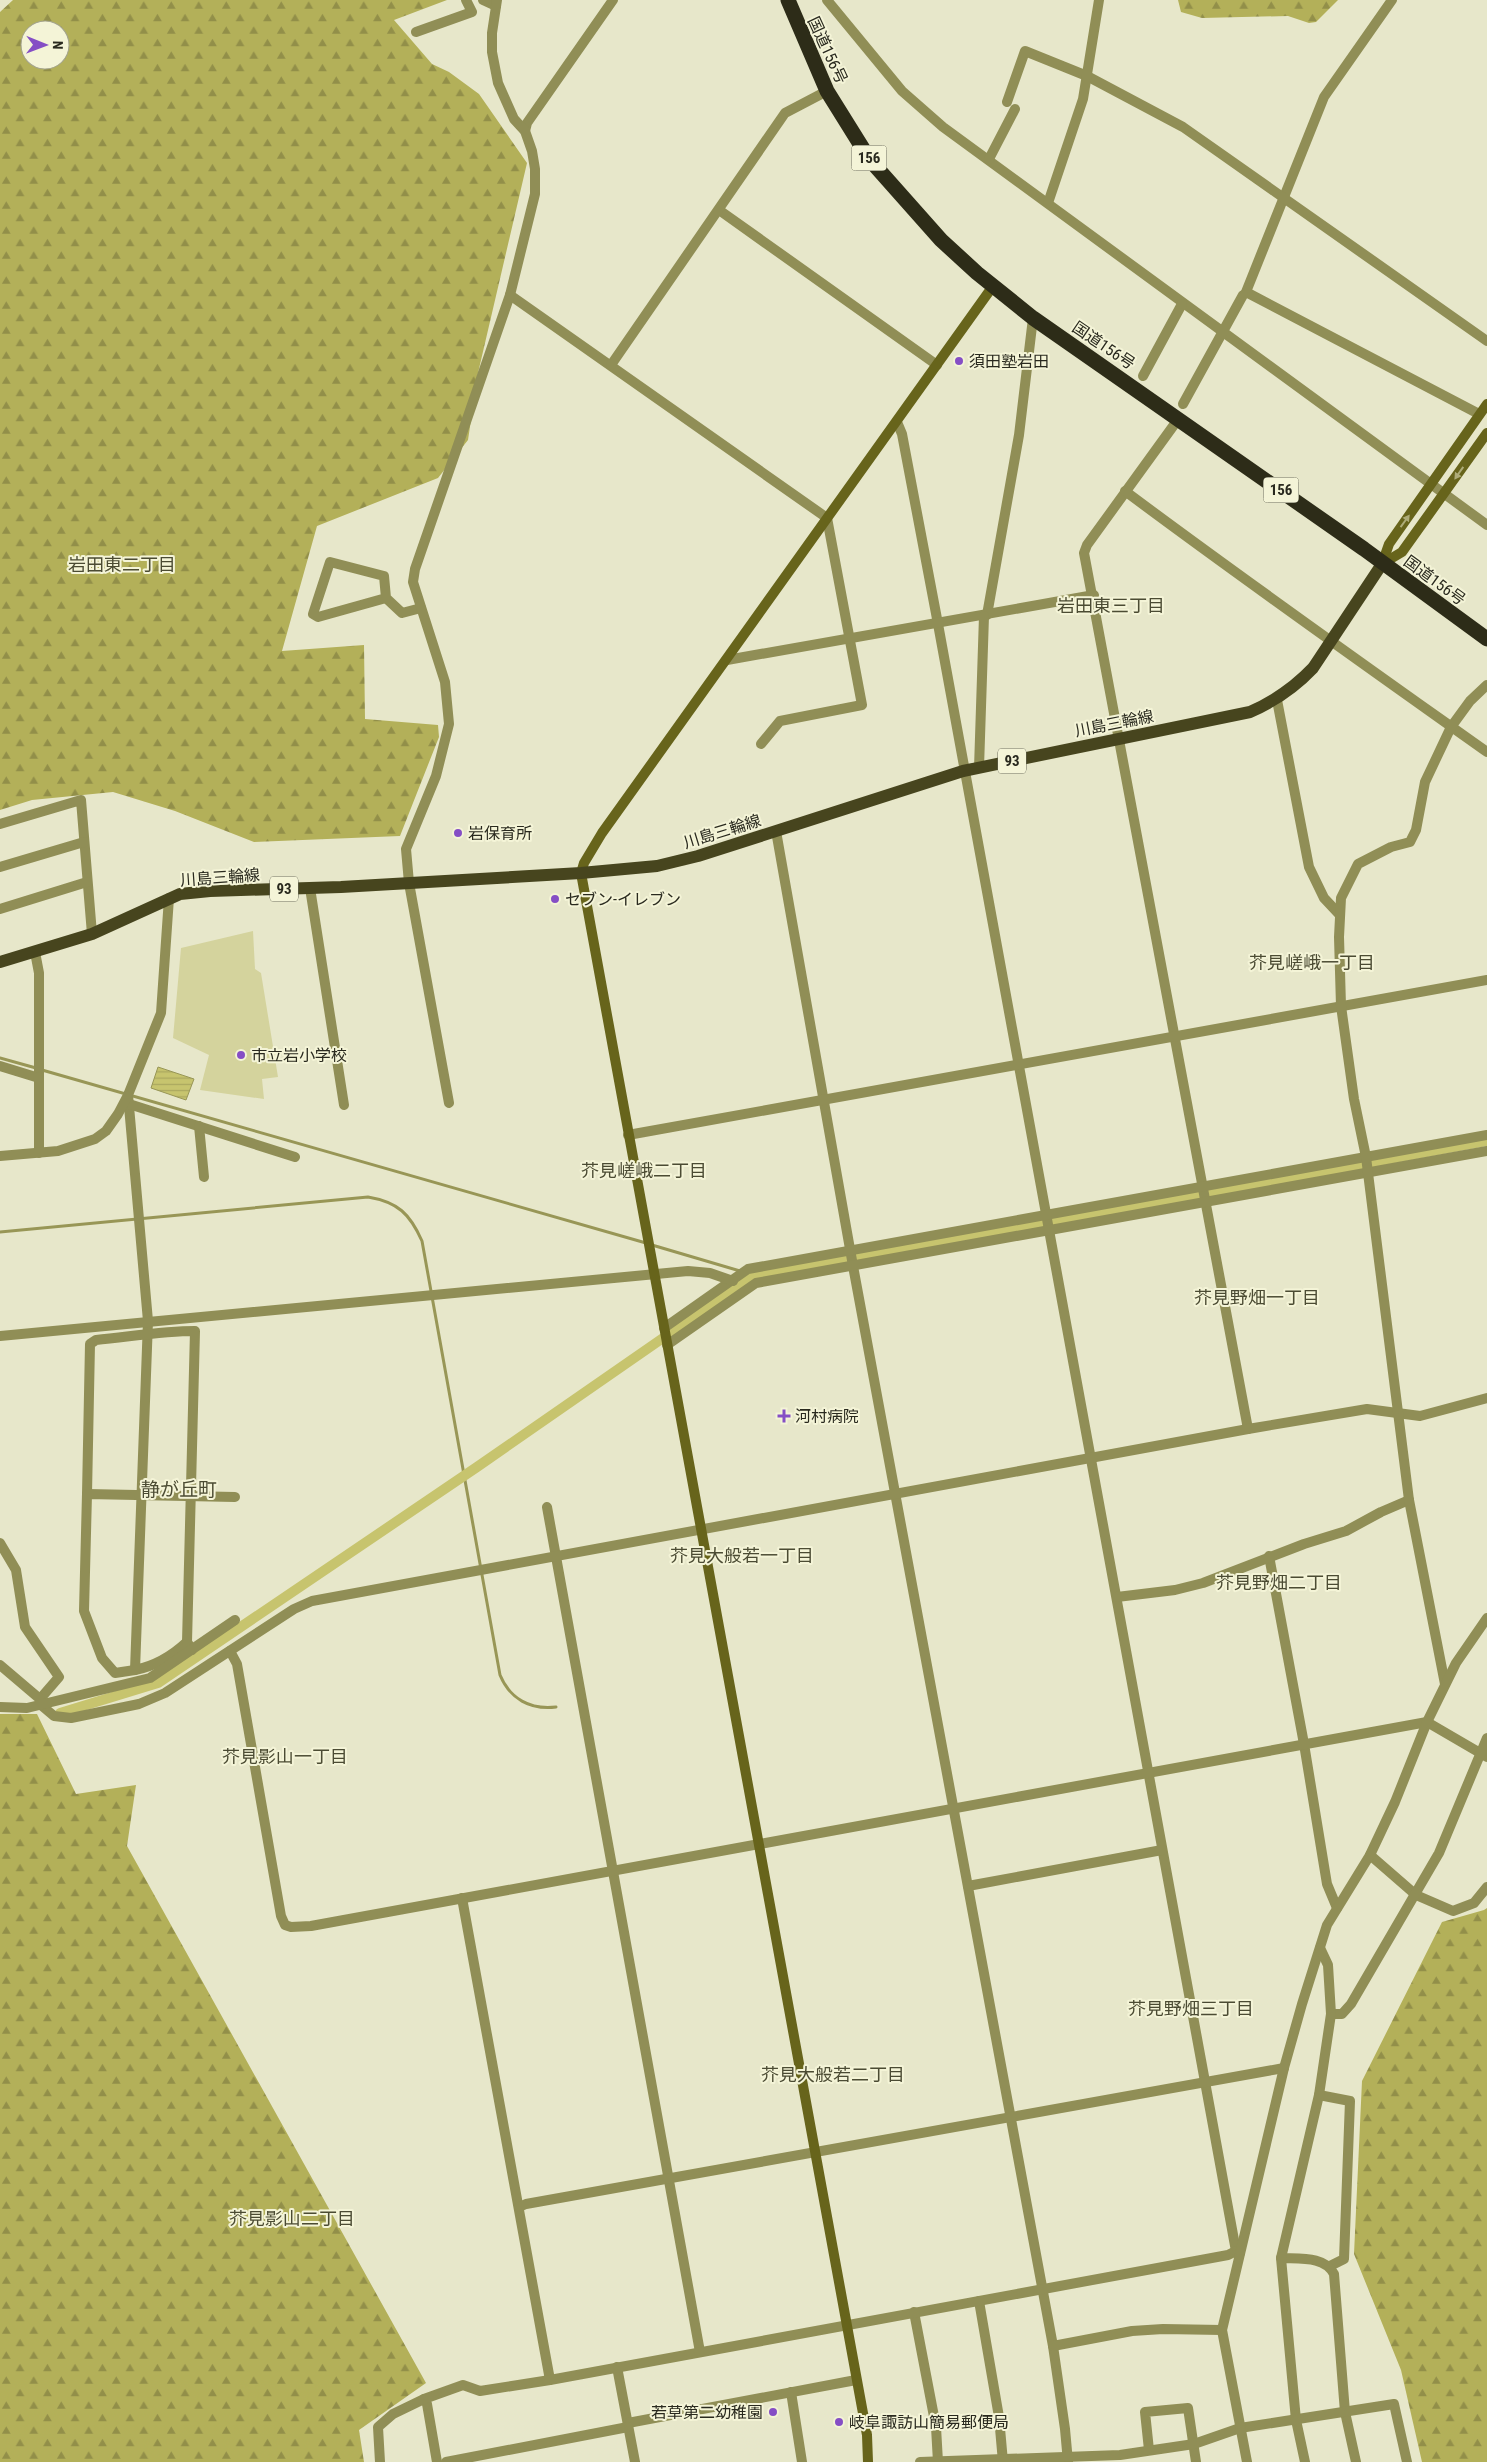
<svg xmlns="http://www.w3.org/2000/svg" width="1487" height="2462" font-family="'Roboto Condensed','Noto Sans JP',sans-serif">
	<style>
		.grass { fill: #d4d39d }
		.forest { fill: url(#forest-firs); fill-rule: evenodd }
		.water { fill: url(#water-rules); stroke: #989656 }
		.lines { fill: none; stroke-linecap: round; stroke-linejoin: round }
		.stream { stroke: #989656; stroke-width: 3 }
		.canal { stroke: #c7c46e; stroke-width: 10 }
		.street { stroke: #908e56; stroke-width: 10 }
		.secondary { stroke: #67641b; stroke-width: 10 }
		.primary { stroke: #47451e; stroke-width: 12 }
		.highway { stroke: #2d2c18; stroke-width: 15 }
		.oneway { fill: #aeac79 }
		.poi-dot { fill: #854ec5; stroke: #f4f4d7; stroke-width: 2 }
		.labels { text-anchor: middle; stroke-width: 4; stroke-linejoin: round; paint-order: stroke }
		.shield { fill: #f4f4d7; stroke: #666656; stroke-width: 1 }
		.shield-label { font-size: 15px; font-weight: bold; fill: #29291e }
		.street-label { font-size: 16px; fill: #29291e; stroke: #f4f4d7 }
		.poi-label { font-size: 16px; fill: #29291e; stroke: #f4f4d7; text-anchor: start }
		.neighbourhood-label { font-size: 18px; fill: #4b4b33; stroke: #f4f4d7 }
		.quarter-label { font-size: 19px; fill: #4b4b33; stroke: #f4f4d7 }
	</style>
	<defs>
		<pattern id="forest-firs" width="22" height="20" patternUnits="userSpaceOnUse" patternTransform="scale(1.25)"><rect width="22" height="20" fill="#b3b059"/><path d="M5 1l3.5 6h-7zM16 11l3.5 6h-7z" fill="#928f49"/></pattern>
		<pattern id="water-rules" width="6" height="5" patternUnits="userSpaceOnUse" patternTransform="scale(1.25)"><rect width="6" height="5" fill="#c7c46e"/><path d="M0 2.5h6" fill="none" stroke="#aba85f"/></pattern>
	</defs>
	<rect width="100%" height="100%" fill="#e7e7ca"/>
	<polygon class="grass" points="253,931 255,969 261,973 278,1077 262,1079 264,1099 200,1090 209,1055 173,1038 181,948"/>
	<g class="forest">
		<path d="M13,0h434l-53,20 38,44 17,8 30,22 48,69 -49,210 -10,67 -30,38 -121,48 -35,125 82,-6 1,74 73,6 1,12 -39,99 -146,6 -79,-31 -62,-19 -81,8 -32,10v-798zM30,30h30v30h-30z"/>
		<polygon points="1178,0 1338,0 1316,22 1309,23 1288,16 1202,18 1181,12"/>
		<polygon points="0,1714 37,1714 76,1794 136,1785 127,1846 426,2383 359,2430 364,2462 0,2462"/>
		<polygon points="1487,1908 1487,2462 1422,2462 1401,2370 1354,2254 1362,2081 1442,1922 1484,1910"/>
	</g>
	<polygon class="water" points="158,1067 194,1079 186,1100 151,1088"/>
	<g class="lines">
		<g class="stream">
			<polyline points="0,1058 36,1068"/>
			<polyline points="42,1070 646,1243"/>
			<path d="M0,1232l368,-35c30,5 42,17 54,44l78,434c10,24 30,35 56,32"/>
			<polyline points="652,1245 740,1271"/>
		</g>
		<polyline class="canal" points="60,1713 158,1683 477,1467 751,1277 1487,1141"/>
		<g class="street">
			<polyline points="483,0 496,6"/>
			<polyline points="827,0 902,91 943,127 1487,525"/>
			<polyline points="1392,0 1324,97 1246,292 1479,414"/>
			<polyline points="416,32 472,12 466,0"/>
			<polyline points="1007,102 1025,51 1087,76 1183,127 1487,341"/>
			<polyline points="525,131 527,123 613,0"/>
			<polyline points="989,159 1015,109"/>
			<polyline points="1048,203 1083,99 1099,0"/>
			<polyline points="719,210 937,365"/>
			<polyline points="510,295 827,518 862,705 780,721 761,744"/>
			<polyline points="611,365 785,113 827,91"/>
			<polyline points="1143,376 1182,304"/>
			<polyline points="1183,404 1243,295"/>
			<polyline points="1179,418 1087,545 1084,553 1248,1429"/>
			<polyline points="897,422 902,434 938,624 1236,2251 1240,2253"/>
			<path d="M1125,491c119,89 241,175 362,261"/>
			<polyline points="386,598 384,576 330,562 313,614 318,617 386,598 402,613 421,608"/>
			<polyline points="987,615 1019,435 1033,318"/>
			<polyline points="727,660 1094,595"/>
			<polyline points="1277,700 1309,867 1324,898 1339,914"/>
			<polyline points="979,768 984,616"/>
			<polyline points="0,824 81,800 92,934"/>
			<polyline points="776,831 853,1266 1053,2346 1065,2429 1068,2462"/>
			<polyline points="0,867 84,842"/>
			<polyline points="310,888 344,1105"/>
			<polyline points="0,909 87,882"/>
			<polyline points="35,952 39,973 39,1153"/>
			<polyline points="0,1066 39,1078"/>
			<path d="M128,1095l20,226 -13,349c20,-4 37,-14 52,-28"/>
			<polyline points="449,1103 409,883 406,849 436,776 449,724 445,682 413,582 415,569 510,295 535,194 535,169 532,151 525,131 514,119 498,83 492,52 492,33 497,0"/>
			<polyline points="129,1104 295,1157"/>
			<polyline points="199,1126 204,1177"/>
			<polyline points="628,1135 1487,980"/>
			<polyline points="0,1156 58,1151 95,1139 106,1131 118,1114 128,1095 161,1013 169,898"/>
			<polyline points="664,1328 748,1269 1487,1135"/>
			<polyline points="0,1336 688,1271 710,1273 733,1281"/>
			<polyline points="667,1345 756,1283 1487,1151"/>
			<path d="M87,1494l3,-150 6,-4c33,-3 66,-9 99,-9l-8,311 5,8"/>
			<polyline points="547,1507 700,2352"/>
			<polyline points="0,1543 16,1570 25,1627 59,1677 40,1699"/>
			<polyline points="1269,1556 1304,1744 1327,1884 1337,1908"/>
			<polyline points="1117,1597 1175,1590 1203,1583 1304,1544 1346,1531 1381,1512 1409,1500"/>
			<polyline points="230,1651 237,1664 281,1916 285,1925 291,1927 311,1926 1427,1722 1487,1757"/>
			<polyline points="0,1665 40,1699 41,1705 54,1716 71,1718 139,1704 165,1693 294,1609 312,1601 1248,1429 1367,1409 1420,1416 1487,1398"/>
			<polyline points="135,1670 115,1673 102,1658 84,1611 87,1494 235,1497"/>
			<polyline points="1445,1684 1409,1500 1366,1157 1354,1099 1341,1006 1339,937 1341,898 1358,864 1391,847 1410,842 1416,830 1425,782 1451,727 1470,701 1487,685"/>
			<polyline points="0,1707 27,1708 150,1678 235,1620"/>
			<polyline points="1370,1855 1416,1895 1453,1911 1474,1903 1487,1887"/>
			<polyline points="968,1886 1162,1850"/>
			<polyline points="462,1898 550,2380"/>
			<polyline points="1331,2014 1342,2014 1351,2004 1439,1853 1487,1738"/>
			<polyline points="1319,2095 1350,2101 1344,2259 1330,2266"/>
			<polyline points="519,2207 526,2204 1284,2068"/>
			<path d="M1281,2258c19,1 44,-2 53,16l11,138 11,50"/>
			<polyline points="979,2301 999,2417 1003,2462"/>
			<polyline points="914,2312 936,2427 938,2462"/>
			<polyline points="1053,2346 1132,2331 1163,2329 1222,2330"/>
			<polyline points="617,2367 635,2462"/>
			<polyline points="791,2392 802,2462"/>
			<polyline points="424,2399 427,2404 437,2462"/>
			<polyline points="628,2423 856,2380"/>
			<polyline points="1149,2450 1145,2412 1188,2408 1196,2462"/>
			<polyline points="380,2462 378,2427 393,2414 424,2399 463,2385 480,2391 550,2380 1228,2255 1236,2251"/>
			<polyline points="446,2462 628,2427"/>
			<polyline points="920,2462 1120,2455 1194,2444 1240,2428 1394,2404 1407,2462"/>
			<polyline points="1247,2462 1222,2330 1284,2068 1302,2004 1327,1925 1370,1855 1395,1802 1427,1722 1456,1663 1487,1618"/>
			<polyline points="1305,2462 1296,2420 1281,2258 1319,2095 1331,2014 1328,1965 1320,1948"/>
		</g>
		<g class="secondary">
			<polyline points="1382,564 1389,544 1487,404"/>
			<polyline points="1382,564 1402,552 1487,433"/>
			<polyline points="868,2462 867,2435 581,873 584,863 602,833 993,286"/>
		</g>
		<path class="primary" d="M0,962l92,-28 88,-40 30,-3 131,-4 240,-14 76,-7 41,-10 265,-85 287,-59c25,-11 44,-24 63,-44l69,-104"/>
		<polyline class="highway" points="788,0 827,91 870,160 941,240 977,273 1033,318 1364,549 1487,639"/>
	</g>
	<defs><path id="oneway-solid" d="M-6-.8H1V-3.2L6.5 0L1 3.2V.8H-6Z" transform="scale(1.25)"/></defs>
	<g class="oneway">
		<use href="#oneway-solid" transform="translate(1459 473) rotate(125)"/>
		<use href="#oneway-solid" transform="translate(1405 521) rotate(-54)"/>
	</g>
	<g class="poi-dot">
		<circle cx="959" cy="361" r="5"/>
		<circle cx="458" cy="833" r="5"/>
		<circle cx="555" cy="899" r="5"/>
		<circle cx="241" cy="1055" r="5"/>
		<path d="M781.5 1408.5h5v5h5v5h-5v5h-5v-5h-5v-5h5z"/>
		<circle cx="773" cy="2412" r="5"/>
		<circle cx="839" cy="2422" r="5"/>
	</g>
	<g class="labels">
		<g class="shield">
			<rect x="851.5" y="145.5" width="35" height="25" rx="4"/>
			<rect x="1263.5" y="477.5" width="35" height="25" rx="4"/>
			<rect x="998" y="748.5" width="28" height="25" rx="4"/>
			<rect x="270" y="876.5" width="28" height="25" rx="4"/>
		</g>
		<g class="shield-label">
			<text x="869" y="163">156</text>
			<text x="1281" y="495">156</text>
			<text x="1012" y="766">93</text>
			<text x="284" y="894">93</text>
		</g>
		<g class="street-label">
			<text transform="translate(828 50) rotate(65)" y="6">国道156号</text>
			<text transform="translate(1104 345) rotate(34)" y="6">国道156号</text>
			<text transform="translate(1435 580) rotate(36)" y="6">国道156号</text>
			<text transform="translate(1114 723) rotate(-11)" y="6">川島三輪線</text>
			<text transform="translate(722 831) rotate(-17)" y="6">川島三輪線</text>
			<text transform="translate(220 877) rotate(-4)" y="6">川島三輪線</text>
		</g>
		<g class="poi-label">
			<text x="969" y="367">須田塾岩田</text>
			<text x="468" y="839">岩保育所</text>
			<text x="565" y="905">セブン-イレブン</text>
			<text x="251" y="1061">市立岩小学校</text>
			<text x="795" y="1422">河村病院</text>
			<text x="763" y="2418" text-anchor="end">若草第二幼稚園</text>
			<text x="849" y="2428">岐阜諏訪山簡易郵便局</text>
		</g>
		<g class="neighbourhood-label">
			<text x="122" y="571">岩田東二丁目</text>
			<text x="1111" y="612">岩田東三丁目</text>
			<text x="1312" y="969">芥見嵯峨一丁目</text>
			<text x="644" y="1177">芥見嵯峨二丁目</text>
			<text x="1257" y="1304">芥見野畑一丁目</text>
			<text x="742" y="1562">芥見大般若一丁目</text>
			<text x="1279" y="1589">芥見野畑二丁目</text>
			<text x="285" y="1763">芥見影山一丁目</text>
			<text x="1191" y="2015">芥見野畑三丁目</text>
			<text x="833" y="2081">芥見大般若二丁目</text>
			<text x="292" y="2225">芥見影山二丁目</text>
		</g>
		<g class="quarter-label">
			<text x="179" y="1496">静が丘町</text>
		</g>
	</g>
	<g transform="translate(45 45) rotate(91)"><circle r="24" fill="#f4f4d7" stroke="#a3a38d"/>
	<path d="M0-4L9 19L0 12L-9 19Z" fill="#854ec5"/>
	<text y="-8" font-size="14" font-weight="bold" text-anchor="middle" fill="#29291e">N</text>
	</g>
</svg>
